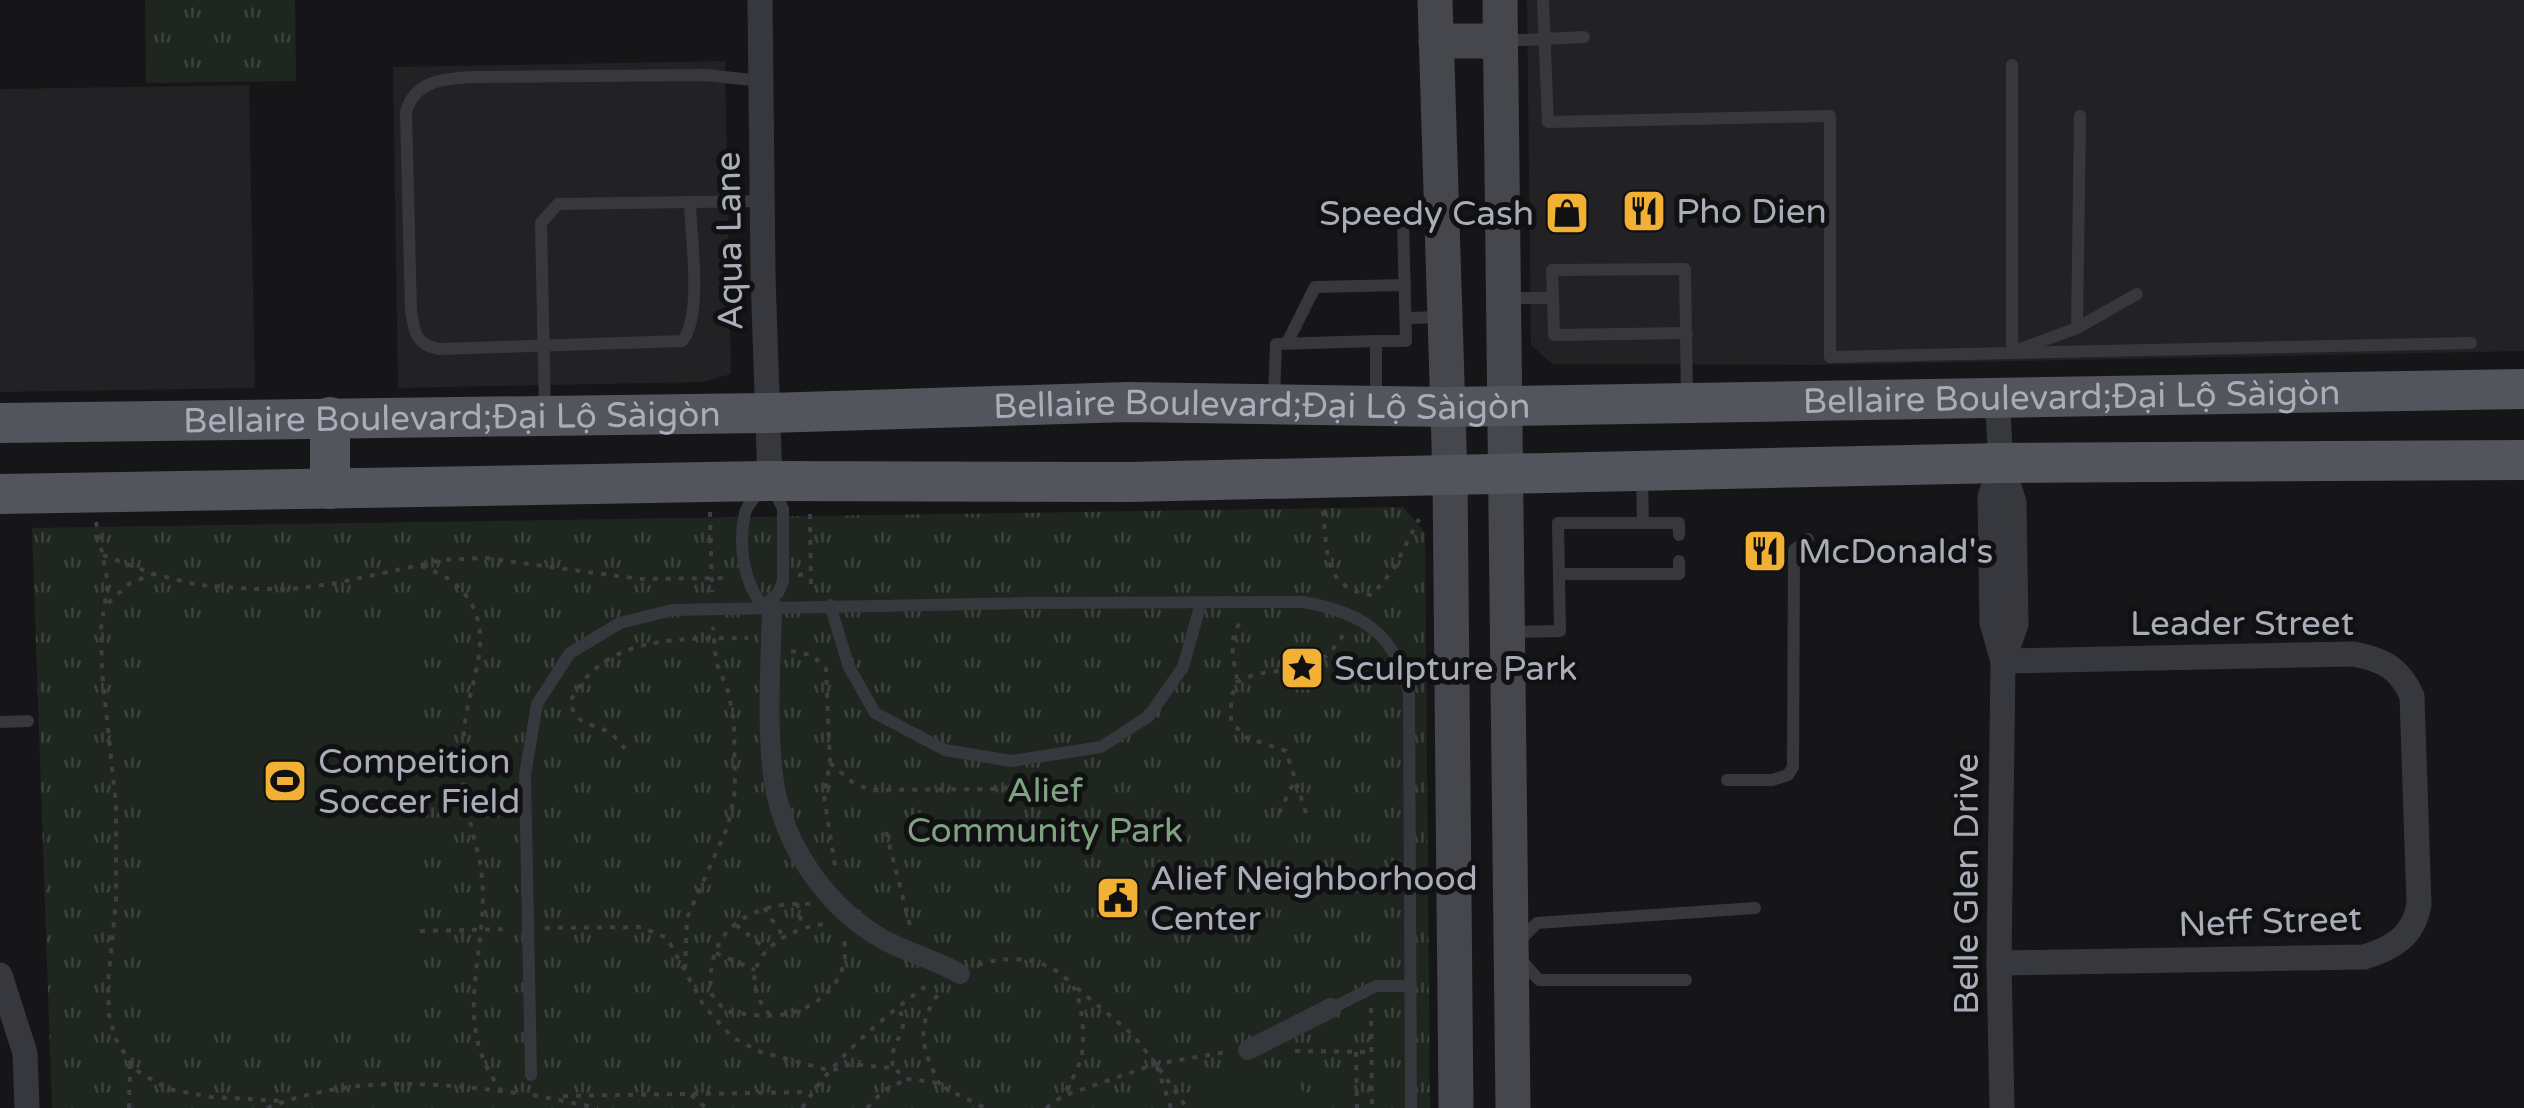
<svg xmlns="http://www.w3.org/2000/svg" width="2524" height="1108" font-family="'Varela Round',sans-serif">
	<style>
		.built { fill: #222225 }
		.grass { fill: url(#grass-tufts) }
		.garden { fill: #1e261f }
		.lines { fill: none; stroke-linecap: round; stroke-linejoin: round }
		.path { stroke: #3d3f44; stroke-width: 4; stroke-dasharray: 5 8; stroke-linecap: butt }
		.service { stroke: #37383d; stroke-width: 12 }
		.pedestrian { stroke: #37383d; stroke-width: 20 }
		.minor { stroke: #37383d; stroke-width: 25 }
		.secondary { stroke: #45474d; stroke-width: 35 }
		.primary { stroke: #53555c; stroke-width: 40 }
		.labels { text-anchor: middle; stroke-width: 10; stroke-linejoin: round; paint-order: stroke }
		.poi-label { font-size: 35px; fill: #a8adb8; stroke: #111113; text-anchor: start }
		.street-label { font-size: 35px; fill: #a8adb8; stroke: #111113 }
		.park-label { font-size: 35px; fill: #7fa381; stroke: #111113 }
	</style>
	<defs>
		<pattern id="grass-tufts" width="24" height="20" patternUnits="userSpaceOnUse" patternTransform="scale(2.5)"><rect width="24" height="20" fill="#1e261f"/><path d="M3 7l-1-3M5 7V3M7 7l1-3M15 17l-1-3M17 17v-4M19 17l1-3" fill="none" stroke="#3c433d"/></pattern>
	</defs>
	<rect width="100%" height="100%" fill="#161618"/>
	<g class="built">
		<polygon points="1527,0 2524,0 2524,351 1814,365 1552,364 1531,345"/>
		<polygon points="725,61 731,374 703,382 398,388 393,67"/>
		<polygon points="249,85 255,388 0,392 0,89"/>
	</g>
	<g class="grass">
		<polygon points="145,0 295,0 296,81 146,83"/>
		<polygon points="1403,507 1425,533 1430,1108 52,1108 32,528"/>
	</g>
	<g class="garden">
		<polygon points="419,630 420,1030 152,1032 151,631"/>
		<path d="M1281,1069c17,8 22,28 38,39h-117c-3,-13 6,-25 13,-36z"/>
	</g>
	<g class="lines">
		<g class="path">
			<path d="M1323,511c5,42 -1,77 49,84l21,-25 26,-51"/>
			<polyline points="710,512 712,592"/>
			<polyline points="810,514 811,589"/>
			<polyline points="96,522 108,583 101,628 102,672 116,805 116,901 108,983 109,1015 115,1038 134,1069 168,1089 211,1097 284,1101"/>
			<polyline points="103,555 154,574 198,585 255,589 292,589 337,583 443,560 485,558 640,579 729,578"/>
			<path d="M421,566c28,10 49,24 57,55 9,35 -13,77 -14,113 -1,30 0,61 7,91 3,15 8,29 10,44 11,82 -34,150 20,221"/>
			<polyline points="798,575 811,574"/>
			<polyline points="108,603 130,583 154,574"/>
			<polyline points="791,651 812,655 826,669 830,763 824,796 835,866"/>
			<path d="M1237,679c-3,-18 -10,-42 4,-57"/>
			<path d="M625,749c-5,-6 -11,-14 -18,-18 -19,-9 -31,-6 -37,-29 34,-69 112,-63 178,-64"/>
			<polyline points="830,763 852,782 870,790 1004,789 1013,781"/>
			<polyline points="1279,813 1293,784"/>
			<path d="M1306,813l-20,-62 -41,-14 -14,-16v-23l6,-16c46,-24 71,7 107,-48"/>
			<polyline points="886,832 911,929"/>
			<polyline points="797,903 802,926"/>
			<path d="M810,904c-39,-3 -87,12 -97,56 -3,10 -2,22 -3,32l15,19c18,3 36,6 55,4 37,-4 72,-36 64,-74"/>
			<polyline points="764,908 783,936"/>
			<polyline points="736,925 767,950"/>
			<polyline points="545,928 641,927 667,938 704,1006 732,1037 758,1051 831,1071 851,1064 893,1068 908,1079 933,1082 985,1108"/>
			<polyline points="420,931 510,929"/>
			<polyline points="716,953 755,970"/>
			<path d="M978,965c30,-11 72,-8 94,20 10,12 13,52 10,68 -2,14 -12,30 -19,43"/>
			<polyline points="685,969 687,918 728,826 735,790 734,722 728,691 716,662 713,627"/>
			<polyline points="1077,988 1132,1034 1156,1064"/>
			<polyline points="1371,1008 1372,1108"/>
			<path d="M770,1015c-41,-46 6,-86 55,-91"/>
			<polyline points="1295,1051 1372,1052"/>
			<polyline points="1356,1052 1357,1108"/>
			<path d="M893,1066c-6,-24 22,-37 4,-58"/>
			<path d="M940,1085c-19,-38 -26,-59 2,-96"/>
			<polyline points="533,1095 598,1108"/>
			<polyline points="691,1095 706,1108"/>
			<polyline points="563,1096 812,1092"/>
			<polyline points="129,1108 130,1063"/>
			<path d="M267,1108c83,-33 170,-26 256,-14"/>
			<path d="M802,1108c33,-51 80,-90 128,-125"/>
			<polyline points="867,1108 884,1090 908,1079"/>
			<polyline points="1046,1108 1063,1096 1156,1064 1226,1052"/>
			<polyline points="1171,1108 1156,1064 1187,1108"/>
		</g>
		<g class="service">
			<polyline points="1543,0 1548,122 1830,116 1830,357 2471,343"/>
			<polyline points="1503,41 1584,37"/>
			<polyline points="2012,65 2012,352 2077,328 2137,294"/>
			<path d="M690,204c1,34 13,113 -8,137l-244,8c-22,-5 -24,-17 -27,-38l-5,-198c7,-33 41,-35 69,-36l231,-2 55,6"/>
			<polyline points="1508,298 1553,298 1552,270 1685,269 1687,399"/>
			<polyline points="1553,298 1554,335 1687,333"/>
			<polyline points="1406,318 1443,317"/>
			<polyline points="2077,328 2080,116"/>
			<polyline points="1376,341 1406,341 1403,221 1441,220"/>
			<polyline points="1287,343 1315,287 1405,285"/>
			<polyline points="1274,397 1276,344 1376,341 1376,403"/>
			<polyline points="545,412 541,223 558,204 762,201"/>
			<path d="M770,481l13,28v72l-5,12 -15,13c-20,-24 -25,-62 -18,-93 3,-11 17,-23 25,-32z"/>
			<polyline points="1643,523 1679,523 1679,535"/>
			<polyline points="1559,574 1679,574 1679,561"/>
			<polyline points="830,605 849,667 875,713 945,750 1011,761 1101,747 1149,716 1183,667 1201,603"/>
			<polyline points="1510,632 1560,631 1558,523 1643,523 1642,477"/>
			<polyline points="0,722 28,721"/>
			<polyline points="1727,780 1772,780 1788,775 1793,767 1794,550 1808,539"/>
			<polyline points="1516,944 1537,923 1755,908"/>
			<polyline points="1519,958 1539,980 1686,980"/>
			<polyline points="1338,1005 1376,986 1411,986"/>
			<path d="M531,1075l-6,-300 12,-71 33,-51 50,-30 52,-13 354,-7 277,-1c58,10 93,31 106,92l2,414"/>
		</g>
		<g class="pedestrian">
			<path d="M772,606c-1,54 -6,123 2,176 10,64 53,126 110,158 24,13 52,20 76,34"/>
			<polyline points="1248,1050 1331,1008"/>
		</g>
		<g class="minor">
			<polyline points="760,0 763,276 770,481"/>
			<polyline points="1997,396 2001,463 2014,502 2016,624 2003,661 1999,963 2002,1108"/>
			<polyline points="2001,463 1990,497 1992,623 2003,661"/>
			<path d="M1999,963l365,-6c30,-9 49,-21 55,-52l-7,-209c-13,-29 -29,-36 -58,-42l-351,7"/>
			<polyline points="0,975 25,1053 27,1108"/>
		</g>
		<g class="secondary">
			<polyline points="1435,0 1450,476 1456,1108"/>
			<polyline points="1500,0 1513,1108"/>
			<polyline points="1436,41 1501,41"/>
		</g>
		<g class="primary">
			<path id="s1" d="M0,423l769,-10 359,-11 319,5 1077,-18"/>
			<polyline points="330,489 330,417"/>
			<polyline points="0,494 770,481 1128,482 2001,463 2524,460"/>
		</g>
	</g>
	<defs>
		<symbol id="restaurant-square" viewBox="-11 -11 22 22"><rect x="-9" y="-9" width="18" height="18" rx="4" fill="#f2b134" stroke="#111113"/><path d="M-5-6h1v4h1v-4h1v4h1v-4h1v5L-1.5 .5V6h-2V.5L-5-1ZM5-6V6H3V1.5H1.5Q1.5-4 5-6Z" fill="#111"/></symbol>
		<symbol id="shop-square" viewBox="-11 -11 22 22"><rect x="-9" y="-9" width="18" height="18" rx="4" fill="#f2b134" stroke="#111113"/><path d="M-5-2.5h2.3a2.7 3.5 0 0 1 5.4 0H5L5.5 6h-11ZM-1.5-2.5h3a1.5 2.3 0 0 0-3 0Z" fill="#111"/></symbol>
		<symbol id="sight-square" viewBox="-11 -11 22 22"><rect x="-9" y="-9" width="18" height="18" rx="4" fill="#f2b134" stroke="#111113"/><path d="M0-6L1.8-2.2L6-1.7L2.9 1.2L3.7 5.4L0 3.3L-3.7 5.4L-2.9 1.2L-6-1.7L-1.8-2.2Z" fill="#111"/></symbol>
		<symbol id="stadium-square" viewBox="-11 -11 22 22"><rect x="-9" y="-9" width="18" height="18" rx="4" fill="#f2b134" stroke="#111113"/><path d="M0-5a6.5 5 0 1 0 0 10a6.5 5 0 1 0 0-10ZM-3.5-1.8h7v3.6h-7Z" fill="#111"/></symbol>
		<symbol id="civic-square" viewBox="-11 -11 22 22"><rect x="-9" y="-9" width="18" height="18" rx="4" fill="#f2b134" stroke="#111113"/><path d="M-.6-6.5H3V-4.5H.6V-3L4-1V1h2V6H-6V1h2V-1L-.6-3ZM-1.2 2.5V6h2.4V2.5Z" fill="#111"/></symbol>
	</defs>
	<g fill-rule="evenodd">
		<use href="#restaurant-square" x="1619" y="186" width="50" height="50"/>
		<use href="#shop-square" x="1542" y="188" width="50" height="50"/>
		<use href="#restaurant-square" x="1740" y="526" width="50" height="50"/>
		<use href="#sight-square" x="1277" y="643" width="50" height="50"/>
		<use href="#stadium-square" x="260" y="756" width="50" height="50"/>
		<use href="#civic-square" x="1093" y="873" width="50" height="50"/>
	</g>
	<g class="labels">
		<g class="poi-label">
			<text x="1676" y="223">Pho Dien</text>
			<text x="1534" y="225" text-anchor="end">Speedy Cash</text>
			<text x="1798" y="563">McDonald's</text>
			<text x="1334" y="680">Sculpture Park</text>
			<text x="318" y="773">Compeition<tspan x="318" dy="40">Soccer Field</tspan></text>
			<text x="1150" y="890">Alief Neighborhood<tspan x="1150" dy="40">Center</tspan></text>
		</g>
		<g class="street-label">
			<text transform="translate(729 241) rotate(-91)" y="12">Aqua Lane</text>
			<text dy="12" stroke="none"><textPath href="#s1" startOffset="2072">Bellaire Boulevard;Đại Lộ Sàigòn</textPath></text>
			<text dy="12" stroke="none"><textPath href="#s1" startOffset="1262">Bellaire Boulevard;Đại Lộ Sàigòn</textPath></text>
			<text dy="12" stroke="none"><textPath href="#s1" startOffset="452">Bellaire Boulevard;Đại Lộ Sàigòn</textPath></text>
			<text x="2242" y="635">Leader Street</text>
			<text transform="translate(1966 884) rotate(-90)" y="12">Belle Glen Drive</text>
			<text transform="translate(2270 921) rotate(-2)" y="12">Neff Street</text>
		</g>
		<g class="park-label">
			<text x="1045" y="802">Alief<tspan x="1045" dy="40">Community Park</tspan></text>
		</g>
	</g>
</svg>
